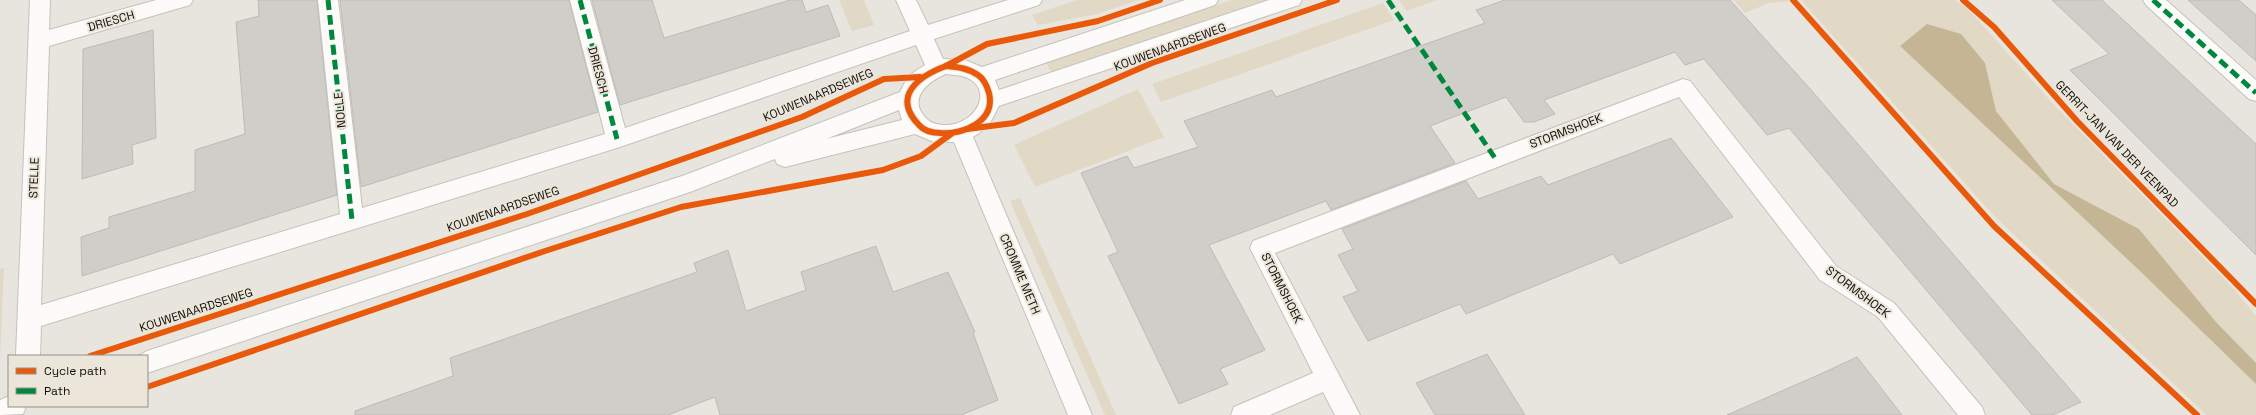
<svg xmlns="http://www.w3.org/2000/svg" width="2256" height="415" font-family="'Space Grotesk',sans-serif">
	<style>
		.green { fill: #e1d8c5 }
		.water { fill: #c4b595 }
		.building { fill: #d0cec8; stroke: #bebbb6 }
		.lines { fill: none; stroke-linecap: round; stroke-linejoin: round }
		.minor-casing { stroke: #c4c2bc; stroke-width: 2 }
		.minor { fill: #fcfbfa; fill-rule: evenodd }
		.quiet { stroke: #00873e; stroke-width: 5; stroke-dasharray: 10 5; stroke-linecap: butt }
		.cycleway-casing { stroke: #ece6da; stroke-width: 8 }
		.cycleway { stroke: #e8590c; stroke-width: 6 }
		.labels { text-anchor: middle; stroke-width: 4; stroke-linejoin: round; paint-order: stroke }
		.street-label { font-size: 12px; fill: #12100c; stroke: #ece6da }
	</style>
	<rect width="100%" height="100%" fill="#e8e5de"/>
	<g class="green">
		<polygon points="839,0 864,0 874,25 852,31"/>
		<polygon points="1077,0 1139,0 1097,14 1038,25 1032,15"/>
		<polygon points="1232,0 1266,0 1051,72 1046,62"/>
		<polygon points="1399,0 1437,0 1407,11"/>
		<polygon points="1734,0 1789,0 1790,1 1769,3 1745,13"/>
		<polygon points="1801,0 1955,0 1967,8 2056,107 2234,289 2256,316 2256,363 2216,322 2139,229 2054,184 1996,111 1985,63 1927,24 1900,46 2141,272 2256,384 2256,415 2207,415 1996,218"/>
		<polygon points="1383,3 1394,20 1161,102 1152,84"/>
		<polygon points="1138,89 1164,137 1035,187 1014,145"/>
		<polygon points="1020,198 1116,415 1105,415 1010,201"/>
		<polygon points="4,268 0,358 0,269"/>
	</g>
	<polygon class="water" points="1927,24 1961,34 1985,63 1996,111 2054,184 2139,229 2216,322 2256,363 2256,384 2141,272 1900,46"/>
	<g class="building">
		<polygon points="258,0 317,0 337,195 82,276 81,237 109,228 109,217 195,191 195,150 245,134 236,22 259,16"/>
		<polygon points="340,0 569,0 598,112 361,187"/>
		<polygon points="592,0 652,0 664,38 790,0 802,0 806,12 828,5 840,36 620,105"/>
		<polygon points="1505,0 1730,0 1812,91 2081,402 2053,415 2032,415 1789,128 1767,135 1704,59 1685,65 1675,52 1544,100 1555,114 1534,122 1524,122 1506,97 1430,126 1455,163 1331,210 1326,201 1209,245 1265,350 1220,369 1228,384 1179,404 1108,256 1118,252 1081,173 1127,156 1134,168 1198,147 1184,121 1272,90 1276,97 1485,23 1476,10"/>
		<polygon points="2052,0 2102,0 2256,144 2256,255 2070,70 2109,54"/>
		<polygon points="2188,0 2239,0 2256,15 2256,61"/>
		<polygon points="153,30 156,138 132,145 133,164 82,179 83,49"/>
		<polygon points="1671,138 1733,217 1620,264 1613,254 1466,314 1460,304 1368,341 1343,297 1358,291 1338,255 1353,249 1342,229 1466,181 1478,199 1541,176 1548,185"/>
		<polygon points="876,246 893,292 948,272 975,332 973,333 998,400 961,415 720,415 715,397 668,415 355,415 355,411 453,376 450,358 697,272 694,263 728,250 746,311 806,290 801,272"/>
		<polygon points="1487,354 1525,415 1435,415 1416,383"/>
		<polygon points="1857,357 1902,415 1727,415 1825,372"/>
	</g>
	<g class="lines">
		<defs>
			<g id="minor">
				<path d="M30,0h20l-1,30 107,-30h37l-3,5 -141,41 -8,259 299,-91 -22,-214h20l24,208 243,-74 -35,-134h20l35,128 285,-97 -14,-31h20l12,25 80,-25h34l-3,5 -105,34 9,20 22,1 17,7 203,-67h33l-3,5 -220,75 4,10 270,-90h33l-3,5 -300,101 -11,21 -15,10 119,278h-24l-114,-273h-20l-19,-8 -130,33 -8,-3 -2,-5 -85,33 -543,181v-17h-9l9,-5 538,-176 215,-83 8,-16 17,-11 -9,-20 -299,103 -576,178 -1,30h-24zM946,74c5,1 11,1 16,2 35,10 15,51 -20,49 -6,-1 -12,-2 -16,-7 -19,-19 2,-37 20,-44zM899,110l3,10 -76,19z"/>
				<polygon points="2143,0 2166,0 2256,80 2256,101 2249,99 2146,5"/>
				<polygon points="1683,79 1690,81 1836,266 1894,303 1982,407 1985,415 1958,415 1878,317 1820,280 1679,97 1275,253 1360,415 1335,415 1323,392 1270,415 1231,415 1234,407 1313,373 1250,248 1253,241"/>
				<polygon points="9,396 9,406 26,406 23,414 0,415 0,400"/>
			</g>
		</defs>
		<use href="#minor" class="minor-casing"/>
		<use href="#minor" class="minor"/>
		<g class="quiet">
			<polyline points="328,0 352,220"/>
			<polyline points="580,0 617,139"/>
			<polyline points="1388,0 1495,158"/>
			<polyline points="2153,0 2256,93"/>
		</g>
		<defs>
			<g id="cycleway">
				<polyline points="1793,0 1994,226 2197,415"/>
				<polyline points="1963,0 1994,27 2077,121 2256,304"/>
				<path d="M946,66c11,1 22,2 32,9 6,4 9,11 11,18 7,28 -26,42 -48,40 -7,0 -17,-2 -22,-8 -28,-29 0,-49 27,-59z"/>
				<polyline points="946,66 987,44 1098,21 1160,0"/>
				<polyline points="967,129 1014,123 1152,63 1337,0"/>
				<polyline points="90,356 527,214 802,117 884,79 920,77"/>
				<polyline points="147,387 545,251 681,207 883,170 921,156 951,134"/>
			</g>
		</defs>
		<use href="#cycleway" class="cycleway-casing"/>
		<use href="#cycleway" class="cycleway"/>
	</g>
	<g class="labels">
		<g class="street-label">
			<text transform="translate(111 21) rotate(-16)" y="4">DRIESCH</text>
			<text transform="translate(1170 47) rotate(-20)" y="4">KOUWENAARDSEWEG</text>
			<text transform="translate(598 70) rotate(75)" y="4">DRIESCH</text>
			<text transform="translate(818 95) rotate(-23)" y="4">KOUWENAARDSEWEG</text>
			<text transform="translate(340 110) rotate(-96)" y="4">NOLLE</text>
			<text transform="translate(1566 131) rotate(-21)" y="4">STORMSHOEK</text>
			<text transform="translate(2117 144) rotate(46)" y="4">GERRIT-JAN VAN DER VEENPAD</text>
			<text transform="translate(34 178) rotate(-88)" y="4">STELLE</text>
			<text transform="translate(503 209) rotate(-19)" y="4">KOUWENAARDSEWEG</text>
			<text transform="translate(1020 274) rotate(67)" y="4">CROMME METH</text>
			<text transform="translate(1282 288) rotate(63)" y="4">STORMSHOEK</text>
			<text transform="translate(1858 292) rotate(37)" y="4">STORMSHOEK</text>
			<text transform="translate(196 310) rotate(-18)" y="4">KOUWENAARDSEWEG</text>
		</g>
	</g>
	<rect x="8" y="355" width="140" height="52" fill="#ece6da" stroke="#959088"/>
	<rect x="16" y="368" width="20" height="6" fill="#e8590c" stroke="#959088"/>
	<text x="44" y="375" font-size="12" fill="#12100c">Cycle path</text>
	<rect x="16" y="388" width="20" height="6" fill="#00873e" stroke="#959088"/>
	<text x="44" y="395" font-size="12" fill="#12100c">Path</text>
</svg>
